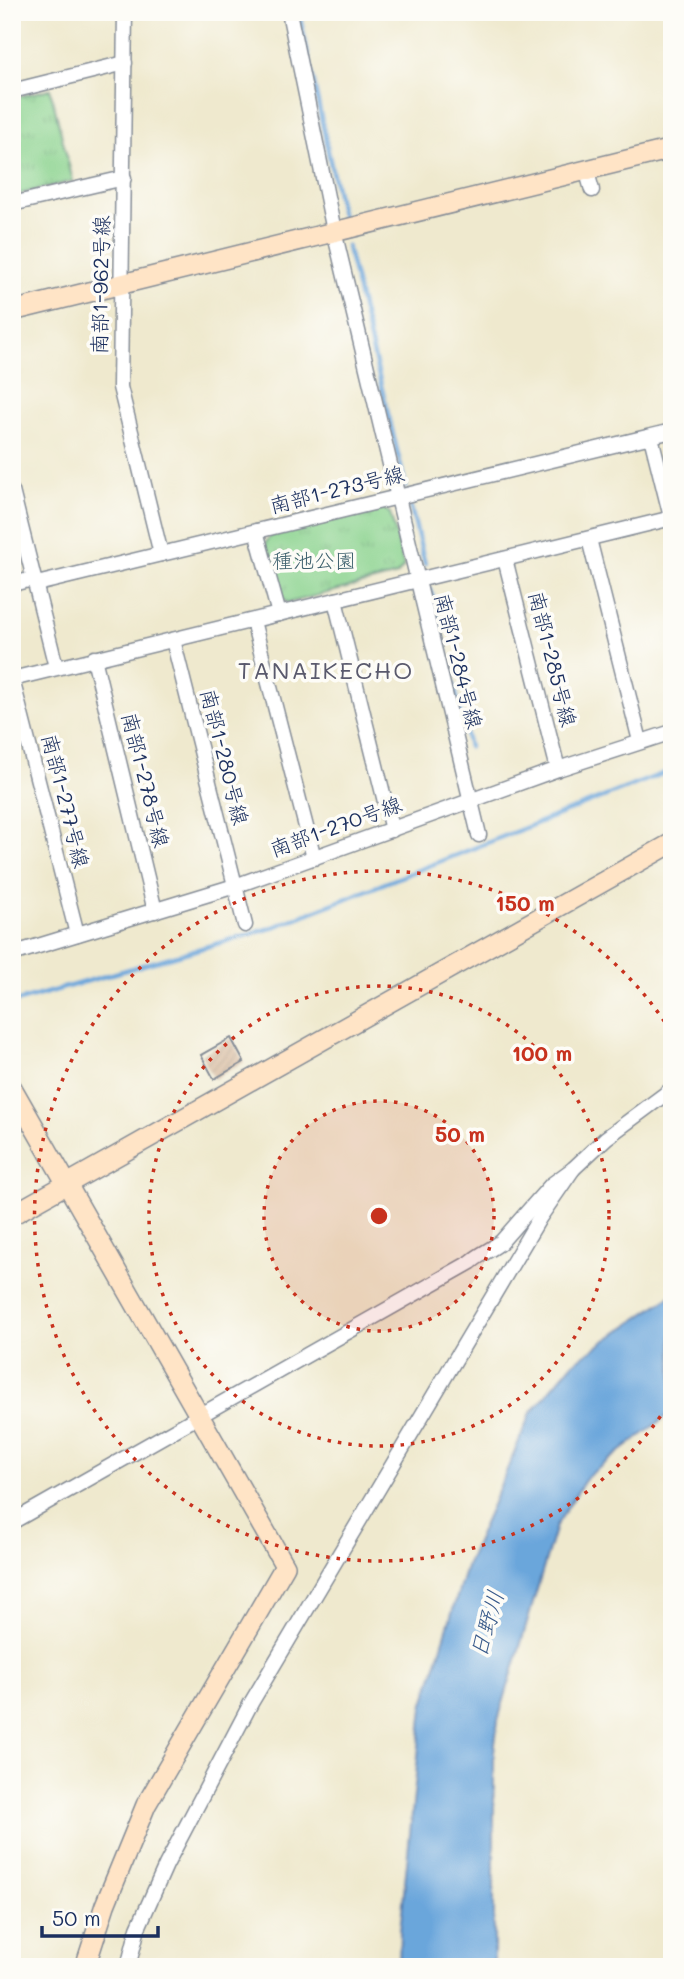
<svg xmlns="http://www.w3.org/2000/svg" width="684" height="1979" font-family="Mali,'Klee One',sans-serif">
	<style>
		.park { fill: url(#park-tufts); stroke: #538176; stroke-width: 2 }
		.water { fill: #6aa6db; stroke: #426a9c; stroke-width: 2 }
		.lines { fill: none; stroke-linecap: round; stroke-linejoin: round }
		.stream { stroke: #6aa6db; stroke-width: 4.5 }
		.building { fill: url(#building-hatch) }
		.street-casing { stroke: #858c96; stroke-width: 17 }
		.secondary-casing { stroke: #858c96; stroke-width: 22 }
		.street { stroke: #fff; stroke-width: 14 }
		.secondary { stroke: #ffe4c6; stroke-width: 19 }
		.ring { fill: none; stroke: #c8321e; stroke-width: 3.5; stroke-dasharray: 3.5 7 }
		.labels { text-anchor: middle; stroke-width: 7; stroke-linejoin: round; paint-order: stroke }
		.street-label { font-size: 21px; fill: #1b2f5e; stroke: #fdfcf7 }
		.park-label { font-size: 21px; fill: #3d606d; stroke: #fdfcf7 }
		.water-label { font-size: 23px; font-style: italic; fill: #37598a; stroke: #fdfcf7 }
		.quarter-label { font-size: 24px; letter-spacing: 2px; fill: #5a5a6d; stroke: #fdfcf7 }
		.centre { fill: #c8321e; stroke: #fdfcf7; stroke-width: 3.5 }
		.ring-label { font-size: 21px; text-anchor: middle; font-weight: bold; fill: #c8321e; stroke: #fdfcf7; stroke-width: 7; stroke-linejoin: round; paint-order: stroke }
	</style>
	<defs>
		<pattern id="park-tufts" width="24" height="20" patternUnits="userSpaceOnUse" patternTransform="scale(1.75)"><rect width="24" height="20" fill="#8bd38f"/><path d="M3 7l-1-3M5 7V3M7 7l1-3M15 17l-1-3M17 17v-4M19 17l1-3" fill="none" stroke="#77b57e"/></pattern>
		<pattern id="building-hatch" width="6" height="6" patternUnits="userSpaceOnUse" patternTransform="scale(1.75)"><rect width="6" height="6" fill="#cfab89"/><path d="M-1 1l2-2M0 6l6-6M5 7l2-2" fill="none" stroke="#a78c73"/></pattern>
	</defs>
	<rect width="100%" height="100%" fill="#fdfcf7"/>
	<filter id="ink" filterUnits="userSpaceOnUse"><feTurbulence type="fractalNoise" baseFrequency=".0143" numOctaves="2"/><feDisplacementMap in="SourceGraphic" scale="14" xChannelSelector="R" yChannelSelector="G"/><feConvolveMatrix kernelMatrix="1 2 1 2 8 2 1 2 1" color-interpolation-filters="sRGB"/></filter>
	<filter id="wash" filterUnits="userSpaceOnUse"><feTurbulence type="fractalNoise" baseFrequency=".00686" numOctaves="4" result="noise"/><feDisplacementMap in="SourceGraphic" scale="28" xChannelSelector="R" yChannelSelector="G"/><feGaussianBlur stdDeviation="1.57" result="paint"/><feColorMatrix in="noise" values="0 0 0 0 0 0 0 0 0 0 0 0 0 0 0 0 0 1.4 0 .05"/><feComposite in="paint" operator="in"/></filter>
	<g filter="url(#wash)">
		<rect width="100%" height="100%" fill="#efe9ce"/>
		<g class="park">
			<polygon points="50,89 73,181 12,196 12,98"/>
			<polygon points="382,508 390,513 404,566 397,575 288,603 279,597 265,544 270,536"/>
		</g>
		<polygon class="water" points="672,1295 672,1412 587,1477 556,1526 498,1720 494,1752 494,1967 399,1967 400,1931 423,1707 467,1564 531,1413 573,1363"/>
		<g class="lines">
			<g class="stream">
				<polyline points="299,12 342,218"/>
				<polyline points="347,246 406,487"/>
				<polyline points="411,508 425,564"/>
				<polyline points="431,590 469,747"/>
				<polyline points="12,1003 271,928 672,770"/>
			</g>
		</g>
		<g id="blocks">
			<g class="building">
				<polygon points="12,546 19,569 12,571"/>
				<polygon points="231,1038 244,1062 214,1079 201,1055"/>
			</g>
		</g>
	</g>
	<g filter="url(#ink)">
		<use href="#blocks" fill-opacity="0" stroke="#858c96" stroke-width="2"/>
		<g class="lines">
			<defs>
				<g id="street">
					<polyline points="125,12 120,387 161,554"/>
					<polyline points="289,12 334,231 479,835"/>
					<polyline points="12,91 125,63"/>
					<polyline points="586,169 592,190"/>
					<polyline points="12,204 124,178"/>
					<polyline points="651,437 672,521"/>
					<polyline points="12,491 56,667"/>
					<polyline points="256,531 279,614"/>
					<polyline points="589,539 640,741"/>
					<polyline points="505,559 558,769"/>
					<polyline points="12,584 29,580 41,583 672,431"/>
					<polyline points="335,600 392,830"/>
					<polyline points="253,621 314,858"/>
					<polyline points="173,640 245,925"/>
					<polyline points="94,658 155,911"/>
					<polyline points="77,934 12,679 672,518"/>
					<polyline points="12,954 235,886 558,769 672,732"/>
					<path d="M12,1522l459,-260c9,-8 20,-12 30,-20l50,-57 22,-16 33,-31 66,-49"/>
					<polyline points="128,1967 138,1928 166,1865 251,1703 540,1217 573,1169"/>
				</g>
				<g id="secondary">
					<polyline points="12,311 672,149"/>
					<polyline points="12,1088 285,1566 146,1805 105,1905 85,1967"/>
					<polyline points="12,1215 672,843"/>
				</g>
			</defs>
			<use href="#street" class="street-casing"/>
			<use href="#secondary" class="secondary-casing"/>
			<use href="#street" class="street"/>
			<use href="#secondary" class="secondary"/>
		</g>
	</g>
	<circle cx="379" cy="1216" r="115" fill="#c8321e" fill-opacity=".12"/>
	<g class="ring">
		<circle cx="379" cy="1216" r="115"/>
		<circle cx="379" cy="1216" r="230"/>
		<path d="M672 1399A345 345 0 1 1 672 1033"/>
	</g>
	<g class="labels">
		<g class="street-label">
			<text transform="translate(101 285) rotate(-89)" y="7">南部1-962号線</text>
			<text transform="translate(337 490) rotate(-14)" y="7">南部1-273号線</text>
			<text transform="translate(552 659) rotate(76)" y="7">南部1-285号線</text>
			<text transform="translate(458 661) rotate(76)" y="7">南部1-284号線</text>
			<text transform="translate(224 757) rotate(76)" y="7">南部1-280号線</text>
			<text transform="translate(145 780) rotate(76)" y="7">南部1-278号線</text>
			<text transform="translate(65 801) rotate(76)" y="7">南部1-277号線</text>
			<text transform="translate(336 827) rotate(-20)" y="7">南部1-270号線</text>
		</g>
		<g class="park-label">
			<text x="314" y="568">種池公園</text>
		</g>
		<g class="water-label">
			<text transform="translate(487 1624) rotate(-74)" y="8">日野川</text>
		</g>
		<g class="quarter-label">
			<text x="326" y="679">TANAIKECHO</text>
		</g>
	</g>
	<circle cx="379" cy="1216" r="10" class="centre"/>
	<g class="ring-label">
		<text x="525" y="911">150 m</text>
		<text x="542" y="1061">100 m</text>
		<text x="460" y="1142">50 m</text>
	</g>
	<rect width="684" height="1979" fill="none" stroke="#fdfcf7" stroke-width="42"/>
	<path d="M42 1926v10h116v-10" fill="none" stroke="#1b2f5e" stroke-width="3.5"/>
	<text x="52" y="1926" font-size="21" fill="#1b2f5e" stroke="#fdfcf7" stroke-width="5" paint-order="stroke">50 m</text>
</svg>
